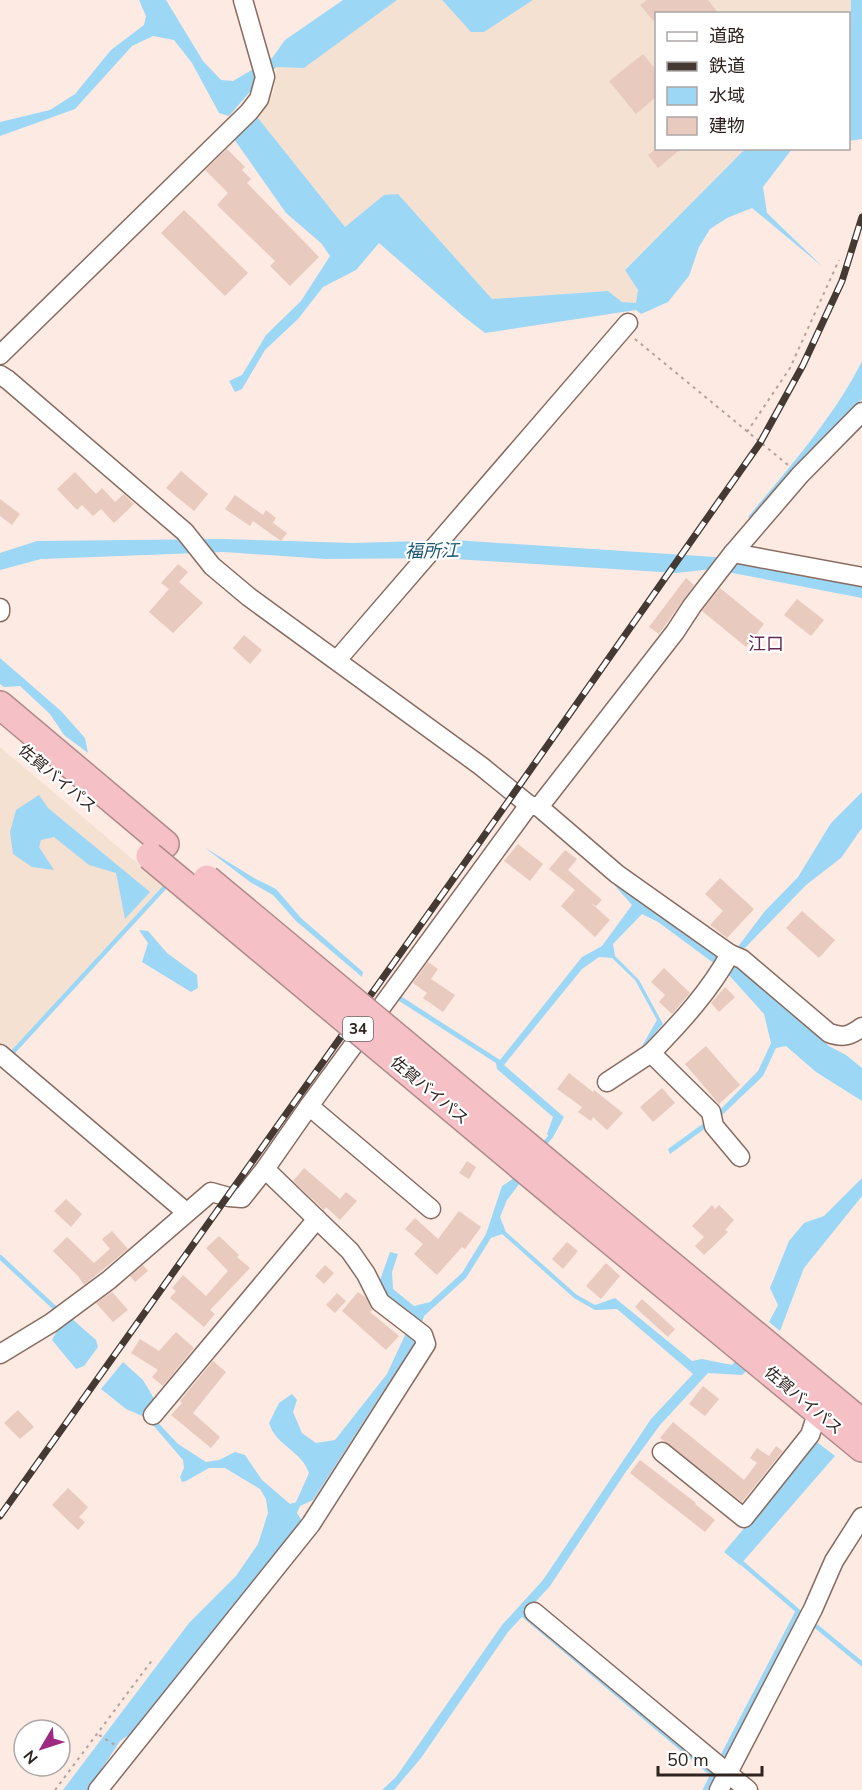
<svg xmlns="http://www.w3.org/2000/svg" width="862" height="1790" font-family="'Nunito Sans','Noto Sans JP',sans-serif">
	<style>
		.industrial { fill: #f4e1d1 }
		.water { fill: #9cd7f6 }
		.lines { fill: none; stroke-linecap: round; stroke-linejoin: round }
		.stream { stroke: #9cd7f6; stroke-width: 4.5 }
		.building { fill: #e9cabe }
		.minor-casing { stroke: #876c61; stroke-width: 21 }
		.highway-casing { stroke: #af8a8b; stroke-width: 30 }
		.path { stroke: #b3a29b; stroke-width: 2; stroke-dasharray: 3 4.5; stroke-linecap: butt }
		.minor { stroke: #fff; stroke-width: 18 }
		.highway { stroke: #f5c1c6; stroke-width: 27 }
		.rail-casing { stroke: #443933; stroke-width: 7 }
		.rail { stroke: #fff; stroke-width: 4.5; stroke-dasharray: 14; stroke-linecap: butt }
		.highway-bridge-casing { stroke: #af8a8b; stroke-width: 30; stroke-linecap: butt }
		.highway-bridge { stroke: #f5c1c6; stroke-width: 27 }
		.labels { text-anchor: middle; stroke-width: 4.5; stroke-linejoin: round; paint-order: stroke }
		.shield { fill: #fff; stroke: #6d6562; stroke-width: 1.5 }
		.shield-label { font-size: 15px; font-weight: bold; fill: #2e231e }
		.street-label { font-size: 16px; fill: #2e231e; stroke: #fff }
		.water-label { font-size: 18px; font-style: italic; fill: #1c5771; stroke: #fff }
		.neighbourhood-label { font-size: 18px; fill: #632953; stroke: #fff }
	</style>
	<rect width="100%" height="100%" fill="#fdeae2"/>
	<g class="industrial">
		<polygon points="397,0 442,0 471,32 484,32 533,0 851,0 850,43 849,45 848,14 656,14 656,148 745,149 625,269 638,291 636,303 622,302 608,291 492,299 398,194 384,195 345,227 258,118 274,91 277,67 304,68"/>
		<polygon points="0,747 163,885 9,1053 0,1046"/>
	</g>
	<g class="water">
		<polygon points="139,0 166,0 203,61 221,80 233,81 272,58 285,40 343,0 397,0 304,68 277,67 258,80 254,87 229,116 219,113 192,63 174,40 153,36 132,46 75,109 0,136 0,122 50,110 75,94 111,50 144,25 146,16"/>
		<polygon points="442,0 533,0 484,32 471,32"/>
		<polygon points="851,0 862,0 862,139 848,141 848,45 850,43"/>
		<polygon points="258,118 345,227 384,195 398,194 492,299 608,291 622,302 636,303 638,290 625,270 745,149 792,149 763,187 767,213 823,267 752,208 727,218 710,229 699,247 689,276 668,302 641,314 636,310 485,333 463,316 379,243 356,270 323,287 298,319 265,350 242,389 235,392 229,381 242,375 266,335 301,301 330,256 321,243 286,213 234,139"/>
		<path d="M862,361v38l-73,74 -36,47 -5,-3c39,-47 87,-101 114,-156z"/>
		<polygon points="223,539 354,543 454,540 715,557 862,584 862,598 712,569 676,573 439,558 325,559 224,552 41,559 0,570 0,553 37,541"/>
		<polygon points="0,658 61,711 85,738 88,753 64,735 50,714 20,686 4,687 0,684"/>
		<polygon points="862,792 862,828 841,858 806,885 744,949 737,948 765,911 798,877 831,823"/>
		<polygon points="39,795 48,808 150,892 125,919 116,873 89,865 54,837 41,840 39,847 54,870 32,867 13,854 10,832 16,810"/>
		<polygon points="540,815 712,947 722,962 729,967 737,966 829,1046 846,1055 862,1068 862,1101 816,1072 786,1046 776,1048 763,1076 718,1119 670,1154 668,1149 715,1115 758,1071 771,1043 764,1014 727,973 658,922 642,914 613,944 615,956 639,980 663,1024 638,1053 657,1020 635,980 612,958 599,957 582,969 504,1065 564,1117 552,1139 547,1134 553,1117 497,1069 496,1063 396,999 399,995 500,1060 582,957 602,946 632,905 609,879 537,819"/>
		<polygon points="204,847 254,878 276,889 301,918 363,972 362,977 296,921 273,895 250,882"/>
		<polygon points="139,930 148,931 167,953 197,975 198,988 191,992 142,962 148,943"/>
		<path d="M514,1178l6,5 -13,17 -7,17 6,15 71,63 18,10 20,-7 77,63 10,-2 30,6 3,-4 11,10 -4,4 -34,-2 -48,52 -35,48 -75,113 -42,46 -87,126 -27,32h-12l14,-13 106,-152 41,-45 108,-161 42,-45 -76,-65 -22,1 -21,-12 -72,-64 -11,4 -25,40 -42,38 -7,23 -104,161 -13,6 -3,7 7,11 -174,210 -10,7 -32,49h-25l126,-167 47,-47 22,-32 10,-31 -2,-14 -6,-10 -35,-21h-16l-23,13 -4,1 -2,-5 4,-9 -1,-8 -36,-42 -21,-9 -25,-20 22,-27 20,18 13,22 -7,11 29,31 28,18 13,-2 16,-8 10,3 17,25 28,24 6,-2 13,-29c-8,-23 -33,-27 -40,-50l10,-20 13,-9 5,6 -4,12 9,21 14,10 19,-3 52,-66 19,-41 10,-9 -3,-9 -23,-15 -11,-17 11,-31 8,2 -6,18 1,17 21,17 16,-4 32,-29 24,-39 16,-48z"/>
		<polygon points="862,1178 862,1196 804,1268 780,1331 769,1322 778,1305 770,1288 789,1241 804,1223 824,1216"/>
		<polygon points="71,1318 96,1340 98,1347 84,1366 76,1369 52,1340 59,1327"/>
		<polygon points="817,1442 835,1456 740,1565 724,1552"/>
	</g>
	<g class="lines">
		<g class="stream">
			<polyline points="13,1052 164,888"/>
			<polyline points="542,1147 550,1137"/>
			<polyline points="0,1257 56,1309 53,1311"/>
			<polyline points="522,1614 713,1775"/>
			<polyline points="817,1627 862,1664"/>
			<polyline points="720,1761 798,1611 742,1563"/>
			<polyline points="705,1790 716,1768"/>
		</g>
	</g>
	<g class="building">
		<polygon points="647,0 708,0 719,14 657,14 657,25 640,5"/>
		<polygon points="643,54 657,71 657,96 636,114 609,81"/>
		<polygon points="657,148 682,148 658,168 648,155"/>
		<polygon points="227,149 245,167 242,170 251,179 247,183 319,257 290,286 270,266 275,261 217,205 228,193 205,170"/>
		<polygon points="184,210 248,273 225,296 161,233"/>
		<polygon points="181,471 208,494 194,511 166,488"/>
		<polygon points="75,472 96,494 102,488 115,502 124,494 134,504 114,523 101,509 93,516 82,505 77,510 57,489"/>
		<polygon points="235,495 263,515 266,510 276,518 273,523 287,533 281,541 253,521 250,526 225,509"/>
		<polygon points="0,499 20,514 12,525 0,516"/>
		<polygon points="178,564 188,572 179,582 203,603 173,633 149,612 169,589 161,583"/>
		<polygon points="686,578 694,585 659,634 649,627"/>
		<polygon points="720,588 764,624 746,647 702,611"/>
		<polygon points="797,599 824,620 811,636 784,615"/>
		<polygon points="244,635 262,650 250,664 233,648"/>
		<polygon points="518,844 543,864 530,881 504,861"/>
		<polygon points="565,850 577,859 568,870 602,900 596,906 591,903 610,920 595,937 561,906 575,890 549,869"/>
		<polygon points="720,878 754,909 727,938 710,925 723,911 705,894"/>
		<polygon points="802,911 835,940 819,958 786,928"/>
		<polygon points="428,962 438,969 431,979 455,995 443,1012 423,998 427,993 413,983"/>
		<polygon points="664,968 690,993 672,1014 659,1002 665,995 651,982"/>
		<polygon points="725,987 735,997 719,1012 711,1003"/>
		<polygon points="706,1046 740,1085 719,1104 685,1064"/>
		<polygon points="569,1073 593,1092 594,1090 623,1113 607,1130 593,1117 591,1121 578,1112 582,1107 557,1089"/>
		<polygon points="662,1088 675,1103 653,1122 640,1107"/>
		<polygon points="467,1161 476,1167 469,1179 459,1173"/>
		<polygon points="304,1168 340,1199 346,1192 357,1201 340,1220 326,1207 324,1210 293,1181"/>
		<polygon points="66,1199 82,1214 71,1227 54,1211"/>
		<polygon points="712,1205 715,1209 719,1205 734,1220 725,1230 728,1232 704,1255 695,1246 704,1237 692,1226"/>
		<polygon points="459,1211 481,1227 465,1249 462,1247 437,1275 414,1254 423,1244 405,1229 415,1218 438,1239"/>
		<polygon points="112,1231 128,1249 84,1285 78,1276 53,1251 67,1237 94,1263 110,1249 102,1239"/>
		<polygon points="219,1236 239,1255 237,1257 250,1268 210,1310 215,1314 204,1327 170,1298 176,1291 172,1288 183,1275 206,1296 228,1271 206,1248"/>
		<polygon points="567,1242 578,1251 563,1269 552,1259"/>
		<polygon points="606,1263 620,1276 601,1299 586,1286"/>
		<polygon points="143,1265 148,1271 135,1282 130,1276"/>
		<polygon points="325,1265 334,1273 324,1284 315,1276"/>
		<polygon points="112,1292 128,1310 113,1322 96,1303"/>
		<polygon points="358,1292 366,1298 372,1310 370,1312 399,1336 386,1350 342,1311"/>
		<polygon points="337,1293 346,1301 335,1313 326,1305"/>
		<polygon points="642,1299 675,1329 668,1337 635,1307"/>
		<polygon points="176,1332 194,1348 163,1386 152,1377 158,1370 131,1353 140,1339 159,1351"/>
		<polygon points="213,1361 226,1372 193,1413 220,1437 211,1448 171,1415 182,1403 180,1401"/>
		<polygon points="703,1386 719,1399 705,1416 689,1404"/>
		<polygon points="18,1410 34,1427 20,1439 4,1423"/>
		<polygon points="673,1422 744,1480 757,1463 750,1458 757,1448 769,1456 776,1446 783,1451 742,1502 660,1438"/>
		<polygon points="640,1460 696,1503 695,1504 715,1520 705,1532 630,1473"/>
		<polygon points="68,1488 88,1507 79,1517 85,1522 78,1530 52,1505"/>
	</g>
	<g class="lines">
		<defs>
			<g id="minor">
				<polyline points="0,355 249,112 259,99 265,77 243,0"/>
				<path d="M0,375l8,5 177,152 27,34 37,31 232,169 48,39 10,2 78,67 113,80 12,5 87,74c14,5 21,3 33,-6"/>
				<polyline points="733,553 862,577"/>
				<polyline points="0,608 0,612"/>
				<polyline points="337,660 628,323"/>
				<polyline points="539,807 675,632 692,606 733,553 800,475 862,412"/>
				<path d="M730,954c-21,38 -49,68 -79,99l60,59 3,14 26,31"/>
				<polyline points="0,1054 186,1212"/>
				<polyline points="607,1082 651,1053"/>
				<polyline points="309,1106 431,1209"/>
				<polyline points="0,1354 51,1323 109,1280 211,1192 229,1197 242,1198 265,1169 309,1106 529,805"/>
				<polyline points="153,1415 317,1219"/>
				<polyline points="662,1452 744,1518 810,1435 815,1420 820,1414"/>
				<polyline points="534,1612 748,1790"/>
				<polyline points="98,1790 311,1524 426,1344 423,1335 380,1302 366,1274 350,1251 265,1169"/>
				<polyline points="719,1790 813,1609 834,1561 862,1517"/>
			</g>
			<g id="highway">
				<polyline points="0,705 165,844"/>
				<polyline points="579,1189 862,1423"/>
				<polyline points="565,1203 862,1448"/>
			</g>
		</defs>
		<use href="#minor" class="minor-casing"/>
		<use href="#highway" class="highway-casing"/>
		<g class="path">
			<polyline points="635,339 788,465"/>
			<polyline points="747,432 790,368 839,260"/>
			<polyline points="99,1735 115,1745"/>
			<polyline points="55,1790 153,1659"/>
		</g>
		<use href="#minor" class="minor"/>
		<use href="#highway" class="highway"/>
		<defs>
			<polyline id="rail" points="0,1516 481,840 760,443 803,365 842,281 862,217"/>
		</defs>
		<use href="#rail" class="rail-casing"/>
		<use href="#rail" class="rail"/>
		<defs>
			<g id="highway-bridge">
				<polyline points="150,856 565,1203"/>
				<polyline points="207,879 579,1189"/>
			</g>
		</defs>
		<use href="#highway-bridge" class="highway-bridge-casing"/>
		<use href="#highway-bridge" class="highway-bridge"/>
	</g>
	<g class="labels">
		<rect class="shield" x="343" y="1017" width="30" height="24" rx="4.5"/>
		<g class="shield-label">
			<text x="358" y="1034">34</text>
		</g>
		<g class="street-label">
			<text transform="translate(58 778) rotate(40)" y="6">佐賀バイパス</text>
			<text transform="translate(430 1090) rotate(40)" y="6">佐賀バイパス</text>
			<text transform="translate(804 1400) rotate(40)" y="6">佐賀バイパス</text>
		</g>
		<g class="water-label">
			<text transform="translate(432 551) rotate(-1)" y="6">福所江</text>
		</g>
		<g class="neighbourhood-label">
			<text x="766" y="650">江口</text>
		</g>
	</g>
	<rect x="655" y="12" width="195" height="138" fill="#ffffff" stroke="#aba7a5" stroke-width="1.5"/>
	<rect x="667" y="32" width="30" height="9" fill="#ffffff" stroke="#aba7a5" stroke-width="1.5"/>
	<text x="709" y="42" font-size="18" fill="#2e231e">道路</text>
	<rect x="667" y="62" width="30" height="9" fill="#443933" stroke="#aba7a5" stroke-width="1.5"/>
	<text x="709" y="72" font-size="18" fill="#2e231e">鉄道</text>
	<rect x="667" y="87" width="30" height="18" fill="#9cd7f6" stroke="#aba7a5" stroke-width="1.5"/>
	<text x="709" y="102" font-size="18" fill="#2e231e">水域</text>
	<rect x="667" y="117" width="30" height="18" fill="#e9cabe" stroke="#aba7a5" stroke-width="1.5"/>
	<text x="709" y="132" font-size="18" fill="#2e231e">建物</text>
	<g transform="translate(42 1748) rotate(231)"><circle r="28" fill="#ffffff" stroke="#aba7a5" stroke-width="1.5"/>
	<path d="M0-4.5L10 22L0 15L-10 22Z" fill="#9e2983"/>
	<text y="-9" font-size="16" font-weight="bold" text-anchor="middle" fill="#2e231e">N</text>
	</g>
	<path d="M658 1766v9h104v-9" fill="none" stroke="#2e231e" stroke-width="3"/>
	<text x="667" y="1766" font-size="18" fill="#2e231e" stroke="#ffffff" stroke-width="4.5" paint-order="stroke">50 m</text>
</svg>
